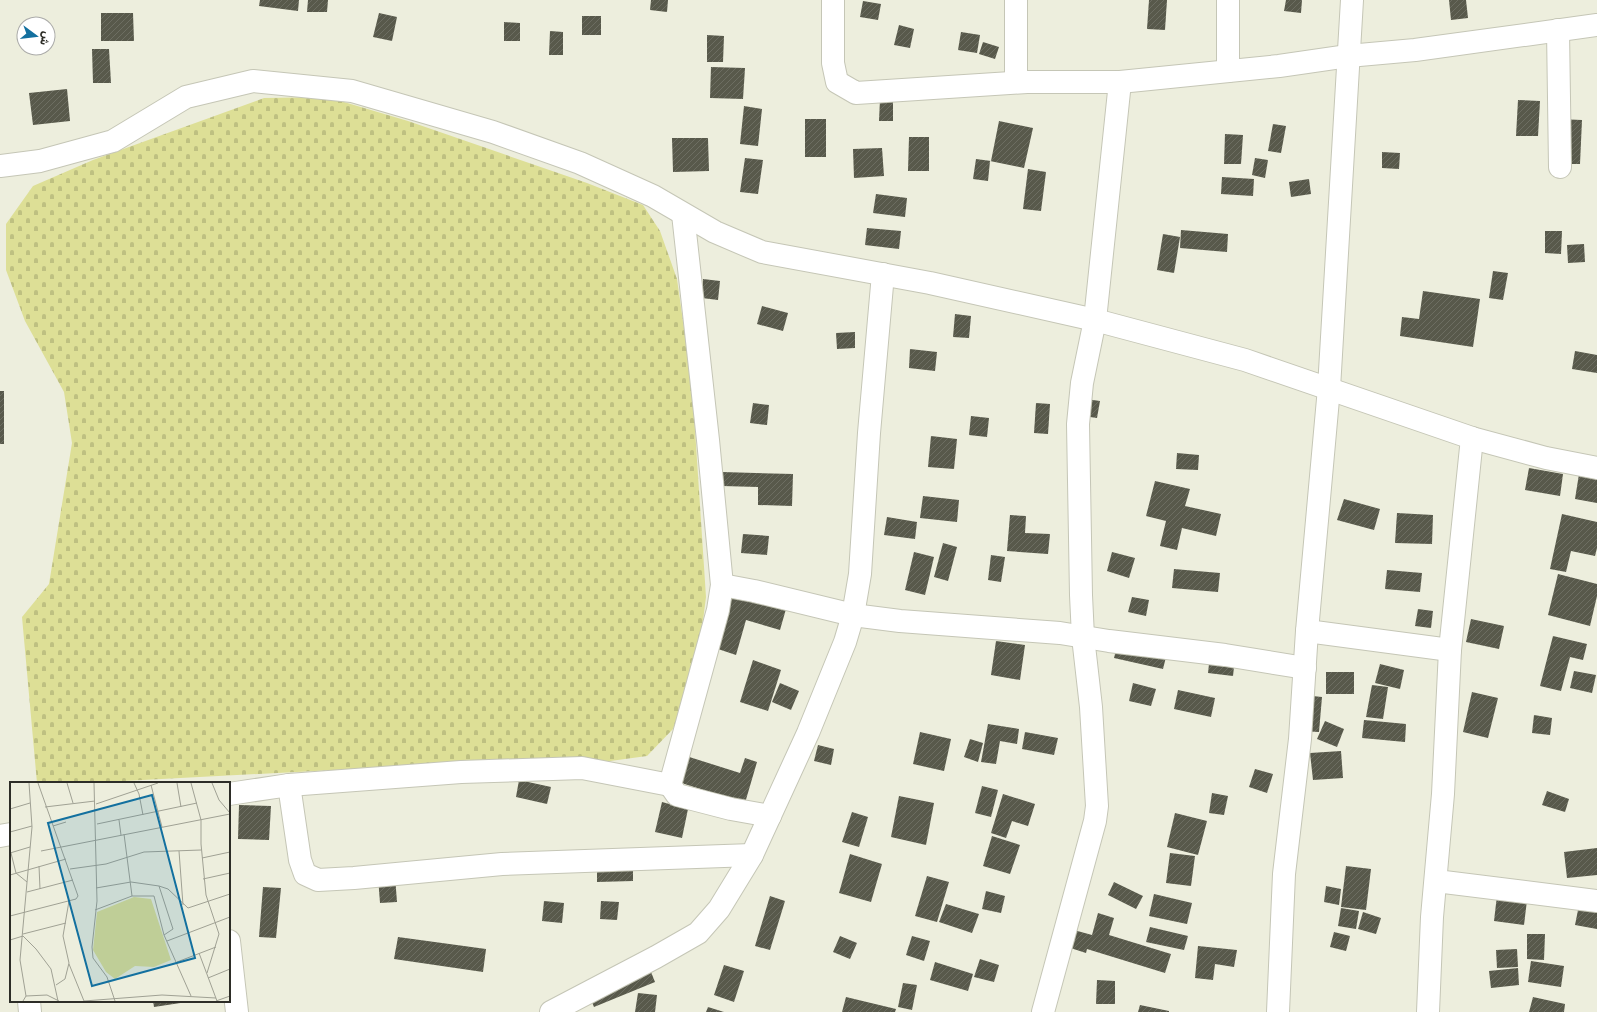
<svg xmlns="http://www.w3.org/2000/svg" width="1597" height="1012" font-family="Rubik,Cairo,sans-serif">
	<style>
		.cemetery { fill: url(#cemetery-stones) }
		.building { fill: url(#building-hatch) }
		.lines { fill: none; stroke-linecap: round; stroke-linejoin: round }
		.minor-casing { stroke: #c5c6b6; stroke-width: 24 }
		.minor { stroke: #fff; stroke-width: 22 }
		.inset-road { fill: none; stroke: #a0a194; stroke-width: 1 }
		.view { fill: #13709f; fill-opacity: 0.15; stroke: #13709f; stroke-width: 2 }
		.inset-edge { fill: none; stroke: #2d2d27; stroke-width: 2 }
	</style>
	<defs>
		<pattern id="cemetery-stones" width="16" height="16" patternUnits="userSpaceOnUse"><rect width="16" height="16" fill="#dddf96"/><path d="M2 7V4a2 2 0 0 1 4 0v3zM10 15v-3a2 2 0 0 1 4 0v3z" fill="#bec081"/></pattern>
		<pattern id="building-hatch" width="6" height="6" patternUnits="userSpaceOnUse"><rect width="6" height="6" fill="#58594b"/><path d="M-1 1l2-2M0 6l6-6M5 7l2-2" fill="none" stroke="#6d6e62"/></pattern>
	</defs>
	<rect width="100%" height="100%" fill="#edeedd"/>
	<polygon class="cemetery" points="327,97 408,121 587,183 643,205 660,231 677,279 692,384 706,597 698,660 673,729 647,756 603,762 504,761 86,783 37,783 22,617 49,584 72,443 64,392 25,321 6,270 6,224 33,186 93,160 264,98"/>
	<g class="building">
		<polygon points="260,0 299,0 298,11 259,6"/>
		<polygon points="308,0 328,0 327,12 307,12"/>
		<polygon points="651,0 668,0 667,12 650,10"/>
		<polygon points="1149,0 1167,0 1165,30 1147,29"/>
		<polygon points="1286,0 1302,0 1301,13 1284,11"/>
		<polygon points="1449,0 1466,0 1468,18 1451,20"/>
		<polygon points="863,1 881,4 878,20 860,17"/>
		<polygon points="101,13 133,13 134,41 101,41"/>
		<polygon points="379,13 397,17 392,41 373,37"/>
		<rect x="582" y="16" width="19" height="19"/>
		<polygon points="504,22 520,23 520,41 504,41"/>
		<polygon points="899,25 914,29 910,48 894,45"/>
		<polygon points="550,31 563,32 563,55 549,55"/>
		<polygon points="961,32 980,35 977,53 958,50"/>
		<polygon points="707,35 724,36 723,62 707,62"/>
		<polygon points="983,42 999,47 995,59 979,54"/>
		<polygon points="92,49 109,49 111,83 93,83"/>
		<polygon points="711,67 745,68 743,99 710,98"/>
		<polygon points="67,89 70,121 33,125 29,93"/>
		<polygon points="880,99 893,99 893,121 879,121"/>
		<polygon points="1518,100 1540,101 1538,136 1516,136"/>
		<polygon points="744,106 762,109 758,146 740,144"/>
		<rect x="805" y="119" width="21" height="38"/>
		<polygon points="1558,119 1582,120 1580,164 1557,164"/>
		<polygon points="999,121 1033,128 1024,168 990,161 988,181 973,179 976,159 991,161"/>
		<polygon points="1273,124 1286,126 1281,153 1268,151"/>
		<polygon points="1225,134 1243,135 1241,164 1224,164"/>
		<polygon points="909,137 929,137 929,171 908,171"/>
		<polygon points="672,138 708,138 709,171 673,172"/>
		<polygon points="882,148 884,176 854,178 853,149"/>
		<polygon points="1382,152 1400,153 1399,169 1382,168"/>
		<polygon points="745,158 763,160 758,194 740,192"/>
		<polygon points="1255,158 1268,160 1265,178 1252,175"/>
		<polygon points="1028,169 1046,172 1041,211 1023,209"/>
		<polygon points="1222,177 1254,179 1253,196 1221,194"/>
		<polygon points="1309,179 1311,194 1291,197 1289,182"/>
		<polygon points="876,194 907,198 905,217 873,213"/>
		<polygon points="867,228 901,231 899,249 865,245"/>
		<polygon points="1181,230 1228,234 1227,252 1180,248"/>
		<polygon points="1545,231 1562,231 1561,254 1545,253"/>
		<polygon points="1163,234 1180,237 1174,273 1157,270"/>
		<polygon points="1584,244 1585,262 1568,263 1567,245"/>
		<polygon points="1493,271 1508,273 1503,300 1489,298"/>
		<polygon points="703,279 720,281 718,300 702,298"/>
		<polygon points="1423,291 1480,299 1473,347 1400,336 1402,317 1419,319"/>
		<polygon points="762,306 788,313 783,331 757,324"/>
		<polygon points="955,314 971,316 969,338 953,337"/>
		<polygon points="855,332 855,348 837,349 836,333"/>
		<polygon points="910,349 937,352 935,371 909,368"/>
		<polygon points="1575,351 1597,355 1597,373 1572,369"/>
		<rect x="0" y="391" width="4" height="53"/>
		<polygon points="1079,398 1100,401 1097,418 1076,415"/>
		<polygon points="753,403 769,405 767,425 750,423"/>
		<polygon points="1036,403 1050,404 1048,434 1034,433"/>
		<polygon points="971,416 989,418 987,437 969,435"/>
		<polygon points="931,436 957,439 954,469 928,467"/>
		<polygon points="1177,453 1199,455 1198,470 1176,469"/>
		<polygon points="1529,468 1563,474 1560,496 1525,490"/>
		<polygon points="722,472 793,474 792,506 758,505 758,487 722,486"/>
		<polygon points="1579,474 1597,477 1597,503 1575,499"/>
		<polygon points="1155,481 1190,489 1185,506 1221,514 1216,536 1182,528 1177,550 1160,546 1166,521 1146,516"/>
		<polygon points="923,496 959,500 957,522 920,518"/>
		<polygon points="1344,499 1380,509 1374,530 1337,520"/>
		<polygon points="1397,513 1433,515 1432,544 1395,543"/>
		<polygon points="1562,514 1597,522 1597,548 1595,556 1571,551 1566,572 1550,569"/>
		<polygon points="1010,515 1026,516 1025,533 1050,534 1048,554 1007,551"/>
		<polygon points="887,517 917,522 915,539 884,535"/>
		<polygon points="743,534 769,536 767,555 741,553"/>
		<polygon points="943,543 957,547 948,581 934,577"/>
		<polygon points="914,552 934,557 925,595 905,590"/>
		<polygon points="1112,552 1135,558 1129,578 1107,571"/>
		<polygon points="991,555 1005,557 1001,582 988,580"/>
		<polygon points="1174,569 1220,573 1218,592 1172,588"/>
		<polygon points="1387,570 1422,573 1420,592 1385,589"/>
		<polygon points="1558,574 1597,584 1597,596 1590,626 1548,615"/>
		<polygon points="730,593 786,609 780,630 746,620 736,655 715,648"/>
		<polygon points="1132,597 1149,600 1146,616 1128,612"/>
		<polygon points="1418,609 1433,611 1431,628 1415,626"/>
		<polygon points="1471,619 1504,626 1499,649 1466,642"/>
		<polygon points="1553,636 1587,644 1583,660 1570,657 1561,691 1540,686"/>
		<polygon points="1119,638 1168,649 1163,669 1114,658"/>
		<polygon points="996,641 1025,645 1020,680 991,675"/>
		<polygon points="1210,655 1235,658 1233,676 1208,673"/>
		<polygon points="753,660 781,670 768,711 740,702"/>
		<polygon points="1380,664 1404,670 1400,689 1375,683"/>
		<polygon points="1574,671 1596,675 1592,693 1570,688"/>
		<rect x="1326" y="672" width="28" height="22"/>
		<polygon points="780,683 799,691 791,710 772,702"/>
		<polygon points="1133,683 1156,689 1151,706 1129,701"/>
		<polygon points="1372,685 1388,687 1383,719 1366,717"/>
		<polygon points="1178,690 1215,698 1211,717 1174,709"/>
		<polygon points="1472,692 1498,698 1488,738 1463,732"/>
		<polygon points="1303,695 1322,697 1319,732 1300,731"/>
		<polygon points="1534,715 1552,718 1550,735 1532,733"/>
		<polygon points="1364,720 1406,724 1405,742 1362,738"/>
		<polygon points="1325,721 1344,729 1337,747 1317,739"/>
		<polygon points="988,724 1019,729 1017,744 1000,741 996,764 981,762"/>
		<polygon points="920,732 951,739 944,771 913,764"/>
		<polygon points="1025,732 1058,738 1054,755 1022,749"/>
		<polygon points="970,739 983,743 978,762 964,757"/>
		<polygon points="818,745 834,749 831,765 814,761"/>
		<polygon points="1341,751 1343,778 1313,780 1310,753"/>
		<polygon points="683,755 740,773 745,758 757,762 745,803 675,781"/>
		<polygon points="1255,769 1273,774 1267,793 1249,787"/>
		<polygon points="519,780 551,787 547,804 516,797"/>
		<polygon points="982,786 998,790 991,817 975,813"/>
		<polygon points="1547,791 1569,799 1565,812 1542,805"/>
		<polygon points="1212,793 1228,796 1224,815 1209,813"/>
		<polygon points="1003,794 1035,804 1028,826 1012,821 1006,838 991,833"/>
		<polygon points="899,796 934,803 926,845 891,837"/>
		<polygon points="662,802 688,809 682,838 655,832"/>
		<polygon points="239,805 271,806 269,840 238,839"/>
		<polygon points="852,812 868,817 859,847 842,842"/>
		<polygon points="1175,813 1207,821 1198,855 1167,847"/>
		<polygon points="992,836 1020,845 1010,874 983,866"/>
		<polygon points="1597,848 1597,875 1567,878 1564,852"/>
		<polygon points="1170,853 1195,856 1191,886 1166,883"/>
		<polygon points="850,854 882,864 871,902 839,893"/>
		<polygon points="633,861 633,881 597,882 597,862"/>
		<polygon points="1346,866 1371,869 1366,910 1341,907"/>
		<polygon points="395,876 397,902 380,903 378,877"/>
		<polygon points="927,876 949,882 937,922 915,916"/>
		<polygon points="1114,882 1143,896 1136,909 1108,895"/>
		<polygon points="1326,886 1341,889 1339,905 1324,902"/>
		<polygon points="263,887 281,888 276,938 259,937"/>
		<polygon points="1498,887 1528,892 1524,925 1494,921"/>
		<polygon points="986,891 1005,896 1001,913 982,909"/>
		<polygon points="1154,894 1192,903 1187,924 1149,916"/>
		<polygon points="770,896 785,901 770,950 755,946"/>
		<polygon points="1580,900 1597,903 1597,929 1575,925"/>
		<polygon points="544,901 564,903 562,923 542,921"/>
		<polygon points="601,901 619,902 617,920 600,919"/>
		<polygon points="946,904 979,914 972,933 939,922"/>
		<polygon points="1341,908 1359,911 1356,929 1338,926"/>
		<polygon points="1363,912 1381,918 1376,934 1358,929"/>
		<polygon points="1098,913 1114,918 1109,935 1171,954 1165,973 1087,949 1086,953 1058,944 1063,927 1092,935"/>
		<polygon points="1150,927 1188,936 1184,950 1146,942"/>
		<polygon points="1334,932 1350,936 1346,951 1330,947"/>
		<polygon points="1527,934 1545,934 1544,960 1527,959"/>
		<polygon points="840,936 857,943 850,959 833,952"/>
		<polygon points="912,936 930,941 924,961 906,955"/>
		<polygon points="398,937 486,949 483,972 394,959"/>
		<polygon points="1198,946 1237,950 1234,967 1215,964 1213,980 1195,978"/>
		<polygon points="1517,949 1518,967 1497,968 1496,950"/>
		<polygon points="980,959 999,965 994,982 974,977"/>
		<polygon points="1531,961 1564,966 1561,987 1528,982"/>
		<polygon points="647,962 655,982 594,1007 586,988"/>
		<polygon points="935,962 973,974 968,991 930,980"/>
		<polygon points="724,965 744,971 734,1002 714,995"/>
		<polygon points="1518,968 1519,985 1491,988 1489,971"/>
		<polygon points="1097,980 1115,981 1115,1004 1096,1004"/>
		<polygon points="903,983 917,985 912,1010 898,1007"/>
		<polygon points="638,993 657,995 655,1012 635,1012"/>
		<polygon points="846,997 896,1009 895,1012 842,1012"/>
		<polygon points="1533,997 1565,1004 1564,1012 1529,1012"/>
		<polygon points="153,1001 187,1001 187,1002 154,1007"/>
		<polygon points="1140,1005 1169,1011 1169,1012 1138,1012"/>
		<polygon points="708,1007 724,1012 706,1012"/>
	</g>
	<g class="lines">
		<defs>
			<g id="minor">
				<polyline points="833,0 833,63 837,82 856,93 1027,82 1120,82 1279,66 1348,56 1415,50 1597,25"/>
				<polyline points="1016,0 1016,82"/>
				<polyline points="1228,0 1228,71"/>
				<polyline points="1558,30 1560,167"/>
				<polyline points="0,166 40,161 113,141 186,97 253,81 352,91 493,132 580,163 653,196 715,232 762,252 930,283 1095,320 1245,360 1472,438 1546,458 1597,468"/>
				<polyline points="722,585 754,591 853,615 900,621 1060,633 1109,641 1225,655 1305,668"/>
				<polyline points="1307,631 1450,650"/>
				<polyline points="289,785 300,860 305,874 318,880 354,878 502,864 752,855"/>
				<polyline points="670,785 677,795 731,809 770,816"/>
				<polyline points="229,794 289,785 461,772 582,768 670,785 718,610 722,585 708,440 683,214"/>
				<polyline points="0,836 11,834"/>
				<polyline points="1436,881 1597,901"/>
				<polyline points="229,941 237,1012"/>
				<polyline points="29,1001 30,1012"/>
				<polyline points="551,1012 656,957 698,933 719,909 752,855 808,733 845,642 853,615 860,574 869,433 883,274"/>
				<polyline points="1043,1012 1095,821 1097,806 1091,707 1083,637 1081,595 1078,424 1082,383 1095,320 1120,82"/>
				<polyline points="1278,1012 1284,874 1300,739 1307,631 1329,388 1352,0"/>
				<polyline points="1428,1012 1432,917 1443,794 1450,650 1472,438"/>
			</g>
		</defs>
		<use href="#minor" class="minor-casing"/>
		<use href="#minor" class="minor"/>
	</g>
	<g transform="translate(10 782)">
		<rect width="220" height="220" fill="#edeedd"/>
		<path d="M124,115l17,2 20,61 -17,7 -19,-1 -20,13 -9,-7 -13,-22 4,-38z" fill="#dddf96"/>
		<path class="inset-road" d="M57,1l6,20M84,1l3,118 -5,46 1,11 14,19 8,24M124,1l5,11 4,21M167,1l4,24M181,1l10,37v24l5,51 13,39 -12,39M202,1l7,17 11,13M141,3l11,42M86,22l62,-21M35,25l50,-6M0,27l20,-6M109,38l2,15M87,42l100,-21M43,44l13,-4M0,50l22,-6M114,52l8,62M31,69l189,-37M169,69l4,54M0,71l20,-6M1,71l5,20 11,9M192,76l28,-6M29,84l1,23M60,87l36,-5 38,-12 57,-2M0,93l56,-16M193,97l27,-6M149,104l14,43 -9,6M86,106l35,-6 28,4 9,3 20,19 42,-14M17,110l46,-12M85,128l37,-14h22l10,39 27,61M0,134l66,-17 2,-3 -40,-113M13,152l43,-11M0,158l13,-4 13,13 15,20 7,32M157,159l63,-24M189,171l18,48M167,180l39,-15M59,182l15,37M198,196l22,-9M46,203l9,-6 4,-16 -6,-27 6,-35M16,214l21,-1 12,6M13,219l3,-5 -6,-36 12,-133 -3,-44M74,219l78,-6 54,3M206,219l14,-5"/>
		<path class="view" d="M142,13l43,163 -103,28 -44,-163z"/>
		<rect width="220" height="220" class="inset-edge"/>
	</g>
	<g transform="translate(36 36) rotate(105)"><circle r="19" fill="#ffffff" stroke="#ababa9"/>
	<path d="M0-3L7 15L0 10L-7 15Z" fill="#13709f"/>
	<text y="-6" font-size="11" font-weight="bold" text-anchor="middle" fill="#2d2d27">ش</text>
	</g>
</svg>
